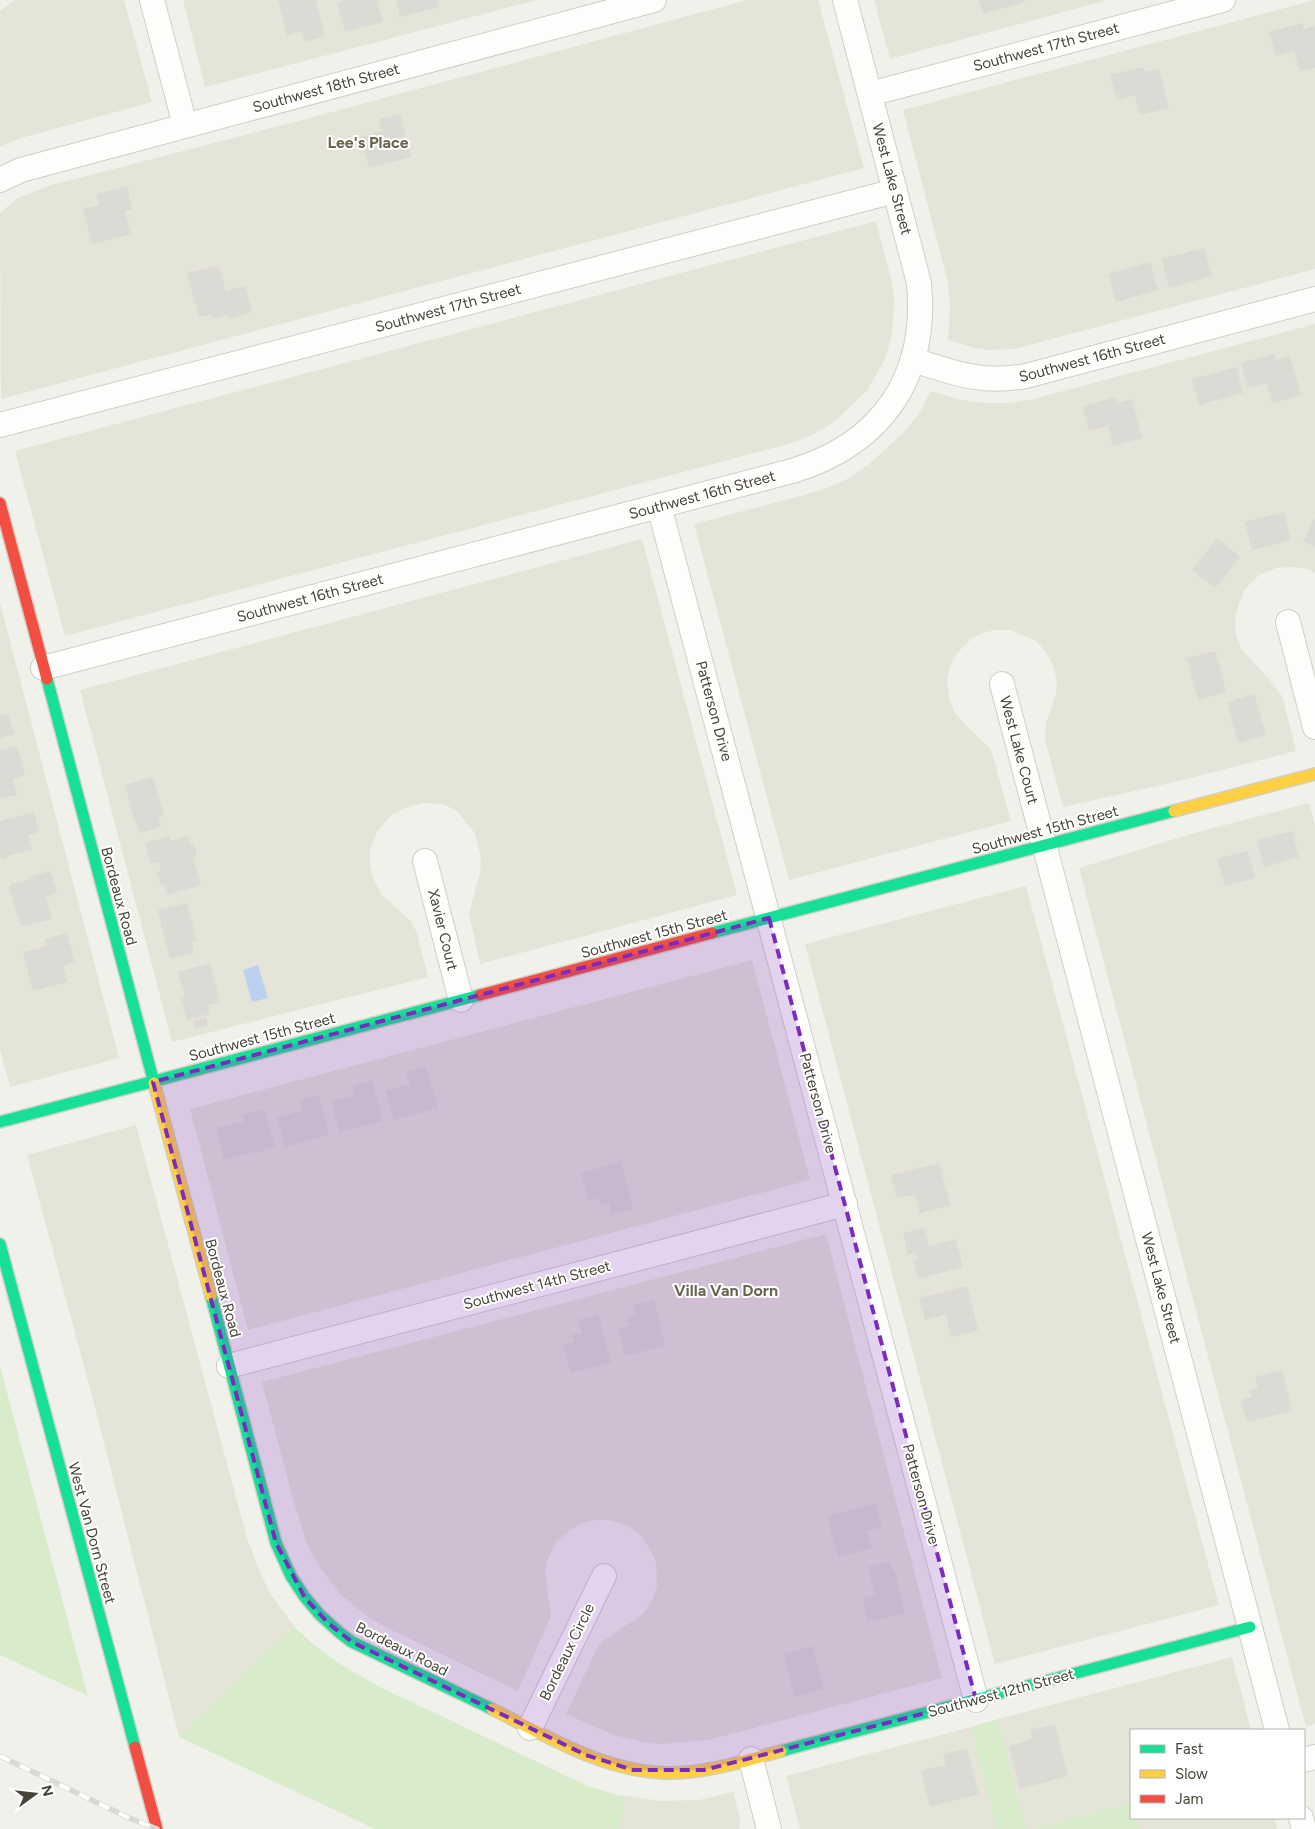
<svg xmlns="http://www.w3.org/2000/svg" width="1315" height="1829" font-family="Figtree,sans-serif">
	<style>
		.residential { fill: #e5e4d8 }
		.green { fill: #d8eccb }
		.water { fill: #bcd1ee }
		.building { fill: #dbdad4 }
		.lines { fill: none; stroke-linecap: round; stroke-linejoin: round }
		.street-casing { stroke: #cfcfc9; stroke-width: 26 }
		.fast-casing { stroke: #d1d0c2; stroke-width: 14 }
		.slow-casing { stroke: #d1d0c2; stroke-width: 14 }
		.jam-casing { stroke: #d1d0c2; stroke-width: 14 }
		.street { stroke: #fdfdfc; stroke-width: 24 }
		.fast { stroke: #16e098; stroke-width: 11 }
		.slow { stroke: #ffcf43; stroke-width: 11 }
		.jam { stroke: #f24e42; stroke-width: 11 }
		.rail-casing { stroke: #d9d9d8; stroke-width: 5.5 }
		.rail { stroke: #fff; stroke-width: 4; stroke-dasharray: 11; stroke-linecap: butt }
		.marked { fill: #7b2cbf; fill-opacity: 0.2; stroke: #7b2cbf; stroke-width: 4; stroke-dasharray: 10 6; stroke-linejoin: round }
		.labels { text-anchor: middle; stroke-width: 4; stroke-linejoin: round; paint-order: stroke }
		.street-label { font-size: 15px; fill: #484437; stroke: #fff }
		.neighbourhood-label { font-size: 16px; font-weight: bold; fill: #6a654e; stroke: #fff }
	</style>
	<rect width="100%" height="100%" fill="#f1f1eb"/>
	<g class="residential">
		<polygon points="15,0 124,0 152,102 18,139 0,147 0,11"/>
		<polygon points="183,0 537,0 205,87"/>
		<polygon points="747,0 818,0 864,168 1,399 0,213 16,199 48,186 291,123"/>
		<polygon points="874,0 1108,0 890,59"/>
		<polygon points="1315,0 1315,269 1014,349 989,350 975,348 948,340 950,305 948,283 903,110"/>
		<polygon points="876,221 892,283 894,301 892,335 885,359 867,391 834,422 818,432 800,440 781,446 65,636 15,451"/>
		<polygon points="1315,324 1315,573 1307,569 1292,567 1276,568 1259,575 1245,589 1239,603 1235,619 1236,635 1242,650 1269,679 1282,696 1296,751 1179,781 1063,807 1045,739 1046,723 1056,694 1057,680 1053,665 1045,651 1036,641 1011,630 996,630 982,633 971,639 958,652 950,666 947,682 949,697 955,713 965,724 991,749 1011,821 789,880 694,524 804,495 827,488 849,478 868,465 904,432 918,415 931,391 962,400 986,403 1009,403 1033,399"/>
		<polygon points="642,539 737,895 480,964 469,913 480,873 481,858 475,833 457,811 443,804 425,803 410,806 391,815 377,832 370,850 370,866 374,881 382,895 411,921 417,933 428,977 172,1042 80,690"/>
		<polygon points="0,603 119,1058 10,1087 0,1049"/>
		<polygon points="1309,803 1315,825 1315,1724 1306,1727 1079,868 1194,833"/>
		<polygon points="1026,886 1219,1605 995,1664 805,944"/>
		<polygon points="752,960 810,1180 248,1330 190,1109"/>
		<polygon points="136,1125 247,1538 256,1562 269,1592 294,1626 179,1737 92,1396 27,1155"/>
		<polygon points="826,1234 942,1678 708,1740 662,1744 643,1742 614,1735 566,1714 598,1646 604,1640 643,1614 652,1601 657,1587 656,1562 651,1551 641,1536 627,1525 608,1520 595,1520 583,1523 570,1530 556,1542 547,1561 545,1572 551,1616 518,1691 385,1627 364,1614 340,1594 320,1568 307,1544 293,1499 262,1382"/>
		<polygon points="1232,1657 1251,1730 1131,1730 1131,1803 1033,1829 1026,1829 998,1719"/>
		<polygon points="971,1727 997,1829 800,1829 786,1776"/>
		<polygon points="733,1792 740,1818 739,1829 619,1829 625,1796 662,1801 699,1800"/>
		<polygon points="1137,1818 1274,1818 1277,1829 1140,1829"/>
	</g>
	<g class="green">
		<polygon points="0,1366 88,1696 0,1655"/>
		<path d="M294,1626c40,42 93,64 145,89 50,24 99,47 149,71l29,9 8,1 -6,33h-244l-196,-92z"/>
		<polygon points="998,1719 1026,1829 997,1829 971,1727"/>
		<polygon points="1131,1803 1131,1818 1137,1818 1140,1829 1033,1829"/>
	</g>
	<polygon class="water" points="258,965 268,998 252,1002 243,970"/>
	<g class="building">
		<polygon points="278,0 316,0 325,36 305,42 302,31 287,35"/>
		<polygon points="349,0 377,0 383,22 345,32 337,3"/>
		<polygon points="396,0 437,0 438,7 400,17"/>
		<polygon points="979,0 1025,0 1025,2 983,14"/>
		<polygon points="1302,23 1304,29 1315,26 1315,68 1300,71 1294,51 1276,56 1269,32"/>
		<polygon points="1143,67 1145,72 1159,69 1169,108 1140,115 1135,95 1117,100 1110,75"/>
		<polygon points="400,114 411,157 369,168 360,137 382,131 379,119"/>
		<polygon points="127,186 132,209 125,211 131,234 92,244 83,209 99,205 96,194"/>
		<polygon points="1204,248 1212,276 1169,288 1162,259"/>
		<polygon points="1150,262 1158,290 1116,302 1108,274"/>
		<polygon points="219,265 226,291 245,286 252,312 229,319 228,315 213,319 212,314 199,317 187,273"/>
		<polygon points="1274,354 1276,360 1290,356 1301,395 1272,403 1267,383 1248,388 1241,363"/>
		<polygon points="1236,367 1243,393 1199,405 1192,379"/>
		<polygon points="1116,397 1117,403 1132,399 1142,438 1113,446 1108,426 1089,431 1083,406"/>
		<polygon points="1284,512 1291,540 1252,550 1245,522"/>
		<polygon points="1315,517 1315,547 1303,541"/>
		<polygon points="1217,538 1240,557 1215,588 1192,570"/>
		<polygon points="1215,651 1226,692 1198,700 1187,658"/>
		<polygon points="1254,694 1266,735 1238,743 1227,702"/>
		<polygon points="8,714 14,734 0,738 0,716"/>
		<polygon points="17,746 25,775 13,779 17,795 0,799 0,750"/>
		<polygon points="153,777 164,816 158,817 161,827 140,833 137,823 135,823 125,785"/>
		<polygon points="34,812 39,832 28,835 32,850 10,855 3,859 0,857 0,821"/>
		<polygon points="1292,831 1299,857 1264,867 1257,840"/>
		<polygon points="170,836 171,841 188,836 190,845 194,844 197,856 193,857 201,885 167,895 165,885 161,885 157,872 161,871 159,862 151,864 145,843"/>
		<polygon points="1248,851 1255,878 1225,886 1217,859"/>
		<polygon points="50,871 57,893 46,896 52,919 21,927 9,887 11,884 29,880 28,877"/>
		<polygon points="187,903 197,942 192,943 194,953 170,959 158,910"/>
		<polygon points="67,933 75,962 63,966 67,982 33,991 23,952 47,946 45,939"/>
		<polygon points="210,963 220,1002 208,1005 210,1014 187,1020 181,998 185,997 178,972"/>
		<polygon points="206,1017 208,1026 196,1029 193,1021"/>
		<polygon points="426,1066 438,1108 394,1120 386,1091 410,1084 406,1072"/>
		<polygon points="372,1080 383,1121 339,1132 331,1101 355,1096 352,1086"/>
		<polygon points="319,1095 329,1135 285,1147 277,1118 298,1111 299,1112 302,1112 299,1100"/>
		<polygon points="264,1109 275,1146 264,1149 263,1151 256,1153 254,1152 224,1160 216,1128 240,1122 240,1124 245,1123 242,1115"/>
		<polygon points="621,1162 633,1209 612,1214 609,1203 600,1205 598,1198 588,1201 581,1173"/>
		<polygon points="939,1163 950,1205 920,1213 915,1194 897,1198 891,1175"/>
		<polygon points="924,1228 929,1246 956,1239 963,1267 918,1279 913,1260 918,1259 916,1252 908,1255 903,1233"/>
		<polygon points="967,1286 978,1330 951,1337 946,1314 925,1320 919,1298"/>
		<polygon points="654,1300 665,1346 625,1356 618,1328 629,1326 627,1318 636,1316 633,1305"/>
		<polygon points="598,1314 611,1363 571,1373 563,1345 574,1342 572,1335 582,1333 578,1320"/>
		<polygon points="1282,1370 1292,1411 1247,1422 1241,1400 1252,1397 1250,1390 1258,1388 1255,1377"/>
		<polygon points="876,1503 882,1527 867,1531 872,1548 838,1557 827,1516"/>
		<polygon points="890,1561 892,1571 894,1570 905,1613 868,1622 862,1598 875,1595 868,1567"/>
		<polygon points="812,1646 824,1689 795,1697 783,1654"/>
		<polygon points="1055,1724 1068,1776 1020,1789 1009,1746 1033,1739 1030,1730"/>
		<polygon points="967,1748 979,1794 930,1807 921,1771 946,1765 943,1754"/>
	</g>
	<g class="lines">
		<defs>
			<g id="street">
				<polyline points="152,0 185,125"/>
				<polyline points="870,94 1223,0"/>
				<polyline points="0,180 21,170 654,0"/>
				<path d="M913,360c42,13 67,24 113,16l289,-77"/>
				<polyline points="0,425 895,191"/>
				<polyline points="659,506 976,1700"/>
				<polyline points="1288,622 1315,727"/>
				<path d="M43,668l749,-197c90,-27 136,-94 127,-188l-74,-283"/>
				<polyline points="1002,684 1277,1730"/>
				<polyline points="425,861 461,1000"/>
				<polyline points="229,1366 845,1204"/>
				<polyline points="530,1728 604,1576"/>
				<polyline points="751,1759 769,1829"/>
				<polyline points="1304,1760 1315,1757"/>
				<polyline points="1301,1818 1304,1829"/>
			</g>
			<g id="fast">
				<polyline points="47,679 154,1083"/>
				<polyline points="712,933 1174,811"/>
				<polyline points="0,1122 480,995"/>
				<polyline points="0,1244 135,1747"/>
				<polyline points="211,1296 276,1543 291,1576 304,1596 319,1614 340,1633 352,1642 492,1709"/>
				<polyline points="781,1751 1250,1627"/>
			</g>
			<g id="slow">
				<polyline points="1174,811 1315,774"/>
				<polyline points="154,1083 211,1296"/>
				<path d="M492,1709c55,27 110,62 174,64 38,1 78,-12 115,-22"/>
			</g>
			<g id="jam">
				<polyline points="0,503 47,679"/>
				<polyline points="480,995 712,933"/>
				<polyline points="135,1747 157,1829"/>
			</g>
		</defs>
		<use href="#street" class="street-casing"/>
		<use href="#fast" class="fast-casing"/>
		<use href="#slow" class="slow-casing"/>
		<use href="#jam" class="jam-casing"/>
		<use href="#street" class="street"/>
		<use href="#fast" class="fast"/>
		<use href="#slow" class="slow"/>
		<use href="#jam" class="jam"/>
		<defs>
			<polyline id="rail" points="0,1756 127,1817 157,1829"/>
		</defs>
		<use href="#rail" class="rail-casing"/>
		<use href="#rail" class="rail"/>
	</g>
	<path class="marked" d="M769,918l207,782 -272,70h-71l-47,-15 -234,-113 -24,-19 -23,-25 -29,-55 -123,-461z"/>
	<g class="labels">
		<g class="street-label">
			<text transform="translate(1046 47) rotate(-15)" y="5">Southwest 17th Street</text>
			<text transform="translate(326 88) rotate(-15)" y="5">Southwest 18th Street</text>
			<text transform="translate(892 179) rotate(75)" y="5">West Lake Street</text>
			<text transform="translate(448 308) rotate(-15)" y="5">Southwest 17th Street</text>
			<text transform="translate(1092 358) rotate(-15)" y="5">Southwest 16th Street</text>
			<text transform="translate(702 495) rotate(-15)" y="5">Southwest 16th Street</text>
			<text transform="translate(310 598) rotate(-15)" y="5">Southwest 16th Street</text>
			<text transform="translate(714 711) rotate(75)" y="5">Patterson Drive</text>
			<text transform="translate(1019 750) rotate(75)" y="5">West Lake Court</text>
			<text transform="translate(1045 830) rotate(-15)" y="5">Southwest 15th Street</text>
			<text transform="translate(119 896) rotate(75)" y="5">Bordeaux Road</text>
			<text transform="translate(443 930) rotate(76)" y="5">Xavier Court</text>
			<text transform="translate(654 934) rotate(-15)" y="5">Southwest 15th Street</text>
			<text transform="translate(262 1037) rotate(-15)" y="5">Southwest 15th Street</text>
			<text transform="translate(818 1103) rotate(75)" y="5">Patterson Drive</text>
			<text transform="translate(537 1285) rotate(-15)" y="5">Southwest 14th Street</text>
			<text transform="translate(223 1288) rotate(75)" y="5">Bordeaux Road</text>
			<text transform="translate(1161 1288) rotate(75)" y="5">West Lake Street</text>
			<text transform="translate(921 1494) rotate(75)" y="5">Patterson Drive</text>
			<text transform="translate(92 1533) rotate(75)" y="5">West Van Dorn Street</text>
			<text transform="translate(402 1649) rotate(27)" y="5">Bordeaux Road</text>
			<text transform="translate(567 1652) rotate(-64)" y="5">Bordeaux Circle</text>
			<text transform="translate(1001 1693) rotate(-15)" y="5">Southwest 12th Street</text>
		</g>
		<g class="neighbourhood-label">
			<text x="368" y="148">Lee's Place</text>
			<text x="726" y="1296">Villa Van Dorn</text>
		</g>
	</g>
	<rect x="1130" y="1729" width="175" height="90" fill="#ffffff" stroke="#b6b4af"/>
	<rect x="1140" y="1745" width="25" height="8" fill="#16e098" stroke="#b6b4af"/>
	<text x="1175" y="1754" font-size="15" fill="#484437">Fast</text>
	<rect x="1140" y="1770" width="25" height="8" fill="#ffcf43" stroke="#b6b4af"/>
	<text x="1175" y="1779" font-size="15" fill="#484437">Slow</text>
	<rect x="1140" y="1795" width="25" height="8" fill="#f24e42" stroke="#b6b4af"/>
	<text x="1175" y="1804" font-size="15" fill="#484437">Jam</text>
	<g transform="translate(35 1794) rotate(75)" stroke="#ffffff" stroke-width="4" paint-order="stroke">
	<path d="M0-4L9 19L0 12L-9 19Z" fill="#484437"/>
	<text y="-8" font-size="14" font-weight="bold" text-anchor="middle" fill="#484437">N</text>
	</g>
</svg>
